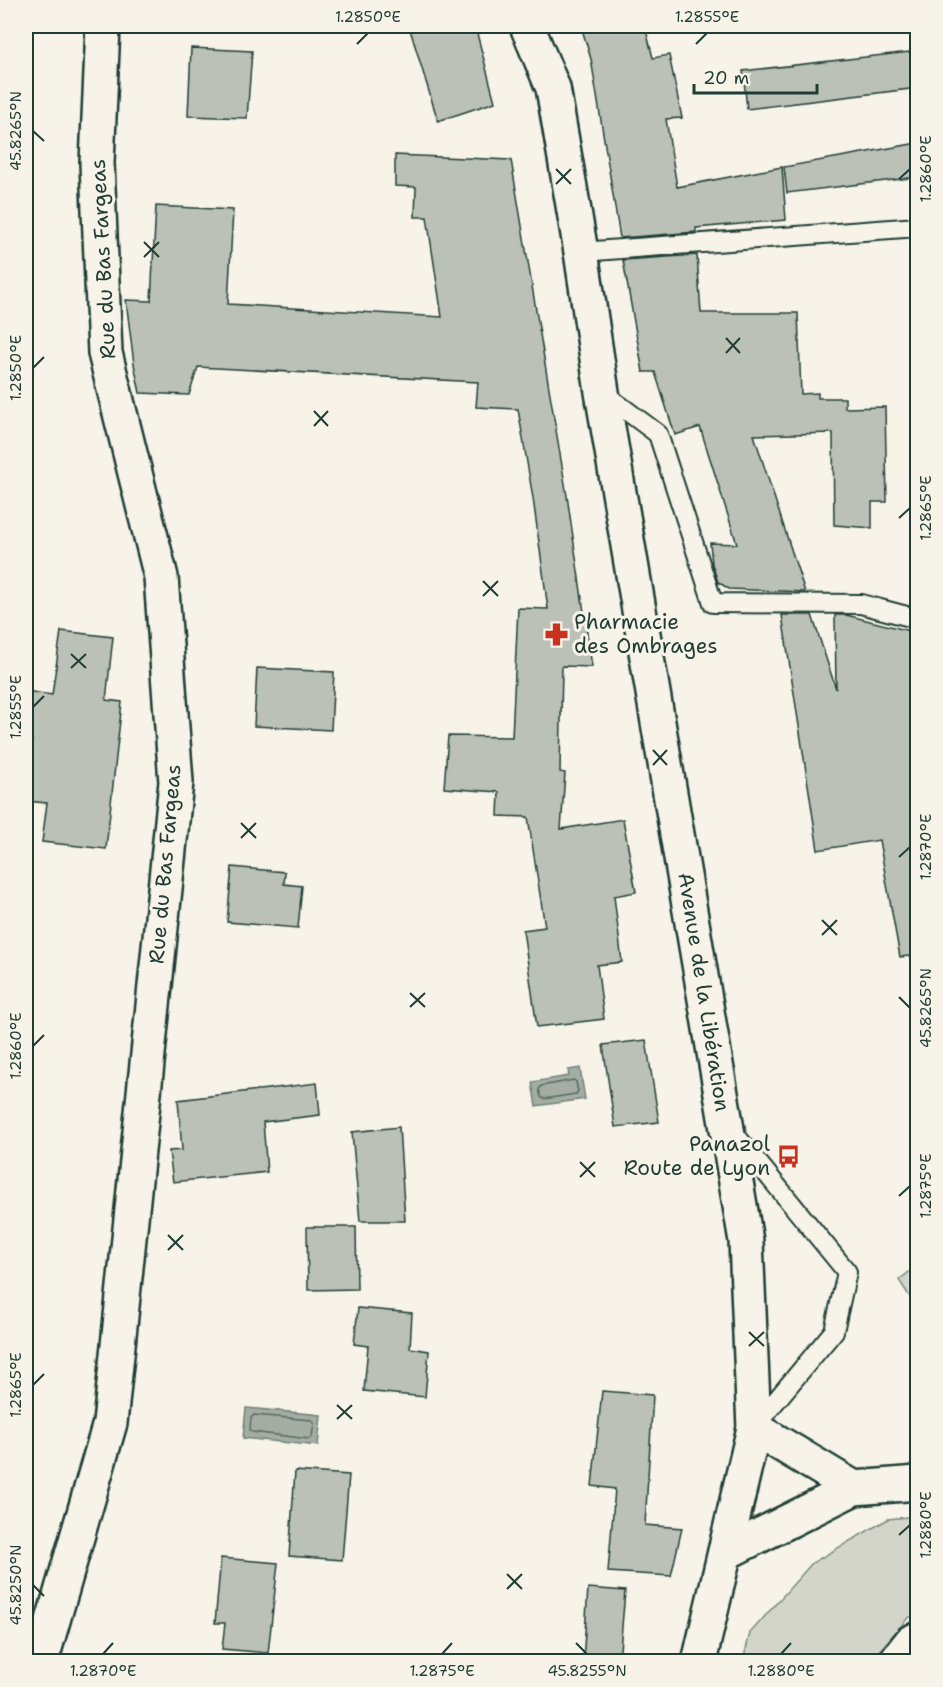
<svg xmlns="http://www.w3.org/2000/svg" width="943" height="1687" font-family="'Shantell Sans',sans-serif">
	<style>
		.green { fill: #d3d5ca; stroke: #79897f; stroke-width: 1.5 }
		.water { fill: #a4ada3; stroke: #6f8077; stroke-width: 1.5 }
		.lines { fill: none; stroke-linecap: round; stroke-linejoin: round }
		.shore { stroke: #546a60; stroke-width: 1.5 }
		.building { fill: #bbc1b6; stroke: #1f3d34; stroke-width: 1.5 }
		.lane-casing { stroke: #1f3d34; stroke-width: 22 }
		.street-casing { stroke: #1f3d34; stroke-width: 38 }
		.primary-casing { stroke: #1f3d34; stroke-width: 38 }
		.lane { stroke: #f7f3e8; stroke-width: 18 }
		.street { stroke: #f7f3e8; stroke-width: 33 }
		.primary { stroke: #f7f3e8; stroke-width: 33 }
		.ticks { fill: none; stroke: #1f3d34; stroke-width: 2 }
		.labels { text-anchor: middle; stroke-width: 6; stroke-linejoin: round; paint-order: stroke }
		.street-label { font-size: 21px; fill: #1f3d34; stroke: #f7f3e8 }
		.poi-label { font-size: 21px; fill: #1f3d34; stroke: #f7f3e8; text-anchor: start }
		.neatline { fill: none; stroke: #1f3d34; stroke-width: 2 }
		.ticks-label { font-size: 15px; text-anchor: middle; fill: #1f3d34 }
	</style>
	<rect width="100%" height="100%" fill="#f7f3e8"/>
	<filter id="ink" filterUnits="userSpaceOnUse"><feTurbulence type="fractalNoise" baseFrequency=".0167" numOctaves="2"/><feDisplacementMap in="SourceGraphic" scale="12" xChannelSelector="R" yChannelSelector="G"/><feConvolveMatrix kernelMatrix="1 2 1 2 8 2 1 2 1" color-interpolation-filters="sRGB"/></filter>
	<g filter="url(#ink)">
		<g class="green">
			<polygon points="917,1266 918,1268 917,1308 899,1280"/>
			<polygon points="917,1516 917,1614 908,1618 870,1661 743,1661 750,1633 812,1563 888,1519"/>
		</g>
		<g class="water">
			<polygon points="580,1068 585,1099 536,1106 532,1082 569,1076 568,1070"/>
			<polygon points="246,1408 321,1415 318,1446 243,1438"/>
		</g>
		<g class="lines">
			<g class="shore">
				<polygon points="574,1080 576,1082 578,1091 576,1094 544,1099 541,1097 539,1089 541,1086"/>
				<polygon points="254,1415 312,1420 314,1423 312,1437 309,1439 252,1432 250,1430 251,1418"/>
			</g>
		</g>
		<g class="building">
			<polygon points="409,26 475,26 495,102 438,121"/>
			<polygon points="581,26 645,26 653,58 669,55 682,118 666,119 677,187 782,167 786,220 696,228 696,232 620,238 591,59"/>
			<polygon points="191,48 252,51 247,118 188,116"/>
			<polygon points="918,51 918,88 747,109 743,71"/>
			<polygon points="918,143 918,177 787,193 784,167"/>
			<polygon points="395,155 511,160 567,496 592,667 562,666 560,772 565,773 561,829 623,819 636,892 614,896 622,962 597,965 604,1019 537,1027 523,930 545,927 528,817 498,816 499,792 444,788 448,736 512,737 518,608 548,609 533,498 518,409 476,407 478,382 198,367 189,395 140,393 134,364 126,300 151,301 156,206 233,210 228,304 442,317 427,217 415,217 416,187 395,186"/>
			<polygon points="697,255 701,313 798,313 801,394 818,393 818,398 845,398 845,408 885,407 887,502 872,502 872,528 834,525 833,433 754,435 805,592 729,589 718,582 712,564 710,543 737,544 700,427 675,435 655,372 643,372 623,260"/>
			<polygon points="782,615 812,615 836,689 835,615 846,615 918,633 918,955 900,957 879,840 818,850"/>
			<polygon points="61,631 113,637 106,700 122,702 106,849 42,842 47,803 26,801 32,740 26,740 26,691 52,695"/>
			<polygon points="257,668 334,672 331,730 254,726"/>
			<polygon points="232,867 285,872 284,884 302,886 298,928 227,922"/>
			<polygon points="646,1040 659,1122 615,1127 603,1045"/>
			<polygon points="317,1083 320,1115 263,1122 267,1172 173,1182 169,1151 182,1150 178,1100"/>
			<polygon points="399,1127 405,1221 360,1221 352,1132"/>
			<polygon points="307,1227 356,1227 357,1289 308,1290"/>
			<polygon points="358,1308 412,1313 410,1348 429,1351 425,1397 364,1391 368,1346 354,1344"/>
			<polygon points="602,1391 653,1395 645,1525 682,1528 671,1576 608,1572 615,1489 592,1486"/>
			<polygon points="295,1471 349,1475 342,1560 289,1556"/>
			<polygon points="221,1558 278,1563 268,1653 222,1649 225,1623 215,1623"/>
			<polygon points="588,1588 625,1591 619,1662 583,1662"/>
		</g>
		<g class="lines">
			<defs>
				<g id="lane">
					<polyline points="581,252 918,227"/>
					<polyline points="603,393 658,434 713,603 861,604 918,619"/>
					<polyline points="732,1131 847,1272 834,1331 755,1426"/>
				</g>
				<g id="street">
					<polyline points="754,1428 854,1488"/>
					<polyline points="725,1553 854,1488 918,1483"/>
					<polyline points="41,1662 110,1423 176,782 161,577 105,353 97,163 103,26"/>
					<polyline points="895,1662 911,1642 918,1639"/>
				</g>
				<polyline id="primary" points="527,26 553,88 581,252 602,392 746,1241 754,1428 699,1662"/>
			</defs>
			<use href="#lane" class="lane-casing"/>
			<use href="#street" class="street-casing"/>
			<use href="#primary" class="primary-casing"/>
			<use href="#lane" class="lane"/>
			<use href="#street" class="street"/>
			<use href="#primary" class="primary"/>
		</g>
	</g>
	<path class="ticks" d="M357,44l11,-11M696,44l11,-11M33,131l11,10M556,169l15,15M899,179l11,-10M556,184l15,-15M144,242l15,15M144,257l15,-15M726,338l14,15M726,353l14,-15M33,368l11,-11M314,411l14,15M314,426l14,-15M899,518l11,-10M483,581l15,15M483,596l15,-15M71,654l15,14M71,668l15,-14M33,707l11,-11M653,750l14,15M653,765l14,-15M241,823l15,15M241,838l15,-15M899,857l11,-10M822,920l15,15M822,935l15,-15M410,993l15,14M899,997l11,11M410,1007l15,-14M33,1046l11,-11M580,1162l15,15M580,1177l15,-15M899,1196l11,-10M168,1235l15,15M168,1250l15,-15M749,1332l15,14M749,1346l15,-14M33,1385l11,-11M337,1405l15,14M337,1419l15,-14M899,1535l11,-10M507,1574l15,15M33,1585l11,11M507,1589l15,-15M576,1643l11,11M103,1654l10,-11M442,1654l10,-11M781,1654l10,-11"/>
	<defs>
		<symbol id="pharmacy-bare" viewBox="-9 -9 18 18"><path d="M-2-6h4v4h4v4h-4v4h-4v-4h-4v-4h4Z" fill="#c8321e" stroke="#f7f3e8" stroke-width="2.5" paint-order="stroke"/></symbol>
		<symbol id="bus-bare" viewBox="-9 -9 18 18"><path d="M-5-6H5V4H4V6H2V4H-2V6H-4V4H-5ZM-3.5-4V0h7V-4ZM-3.5 1.2v1.5H-2V1.2ZM2 1.2v1.5H3.5V1.2Z" fill="#c8321e" stroke="#f7f3e8" stroke-width="2.5" paint-order="stroke"/></symbol>
	</defs>
	<g fill-rule="evenodd">
		<use href="#pharmacy-bare" x="540" y="618" width="33" height="33"/>
		<use href="#bus-bare" x="772" y="1140" width="33" height="33"/>
	</g>
	<g class="labels">
		<g class="street-label">
			<text transform="translate(103 259) rotate(-93)" y="7">Rue du Bas Fargeas</text>
			<text transform="translate(165 864) rotate(-85)" y="7">Rue du Bas Fargeas</text>
			<text transform="translate(704 992) rotate(81)" y="7">Avenue de la Libération</text>
		</g>
		<g class="poi-label">
			<text x="574" y="629">Pharmacie<tspan x="574" dy="24">des Ombrages</tspan></text>
			<text x="770" y="1151" text-anchor="end">Panazol<tspan x="770" dy="24">Route de Lyon</tspan></text>
		</g>
	</g>
	<rect width="943" height="1687" fill="none" stroke="#f7f3e8" stroke-width="66"/>
	<path d="M694 84v9h123v-9" fill="none" stroke="#1f3d34" stroke-width="3"/>
	<text x="703" y="84" font-size="18" fill="#1f3d34" stroke="#f7f3e8" stroke-width="4.5" paint-order="stroke">20 m</text>
	<rect x="33" y="33" width="877" height="1621" class="neatline"/>
	<g class="ticks-label">
		<text x="368" y="22">1.2850°E</text>
		<text x="707" y="22">1.2855°E</text>
		<text transform="translate(16 131) rotate(-90)" y="5">45.8265°N</text>
		<text transform="translate(926 169) rotate(-90)" y="5">1.2860°E</text>
		<text transform="translate(16 368) rotate(-90)" y="5">1.2850°E</text>
		<text transform="translate(926 508) rotate(-90)" y="5">1.2865°E</text>
		<text transform="translate(16 707) rotate(-90)" y="5">1.2855°E</text>
		<text transform="translate(926 847) rotate(-90)" y="5">1.2870°E</text>
		<text transform="translate(926 1008) rotate(-90)" y="5">45.8265°N</text>
		<text transform="translate(16 1046) rotate(-90)" y="5">1.2860°E</text>
		<text transform="translate(926 1186) rotate(-90)" y="5">1.2875°E</text>
		<text transform="translate(16 1385) rotate(-90)" y="5">1.2865°E</text>
		<text transform="translate(926 1525) rotate(-90)" y="5">1.2880°E</text>
		<text transform="translate(16 1585) rotate(-90)" y="5">45.8250°N</text>
		<text x="103" y="1676">1.2870°E</text>
		<text x="442" y="1676">1.2875°E</text>
		<text x="587" y="1676">45.8255°N</text>
		<text x="781" y="1676">1.2880°E</text>
	</g>
</svg>
